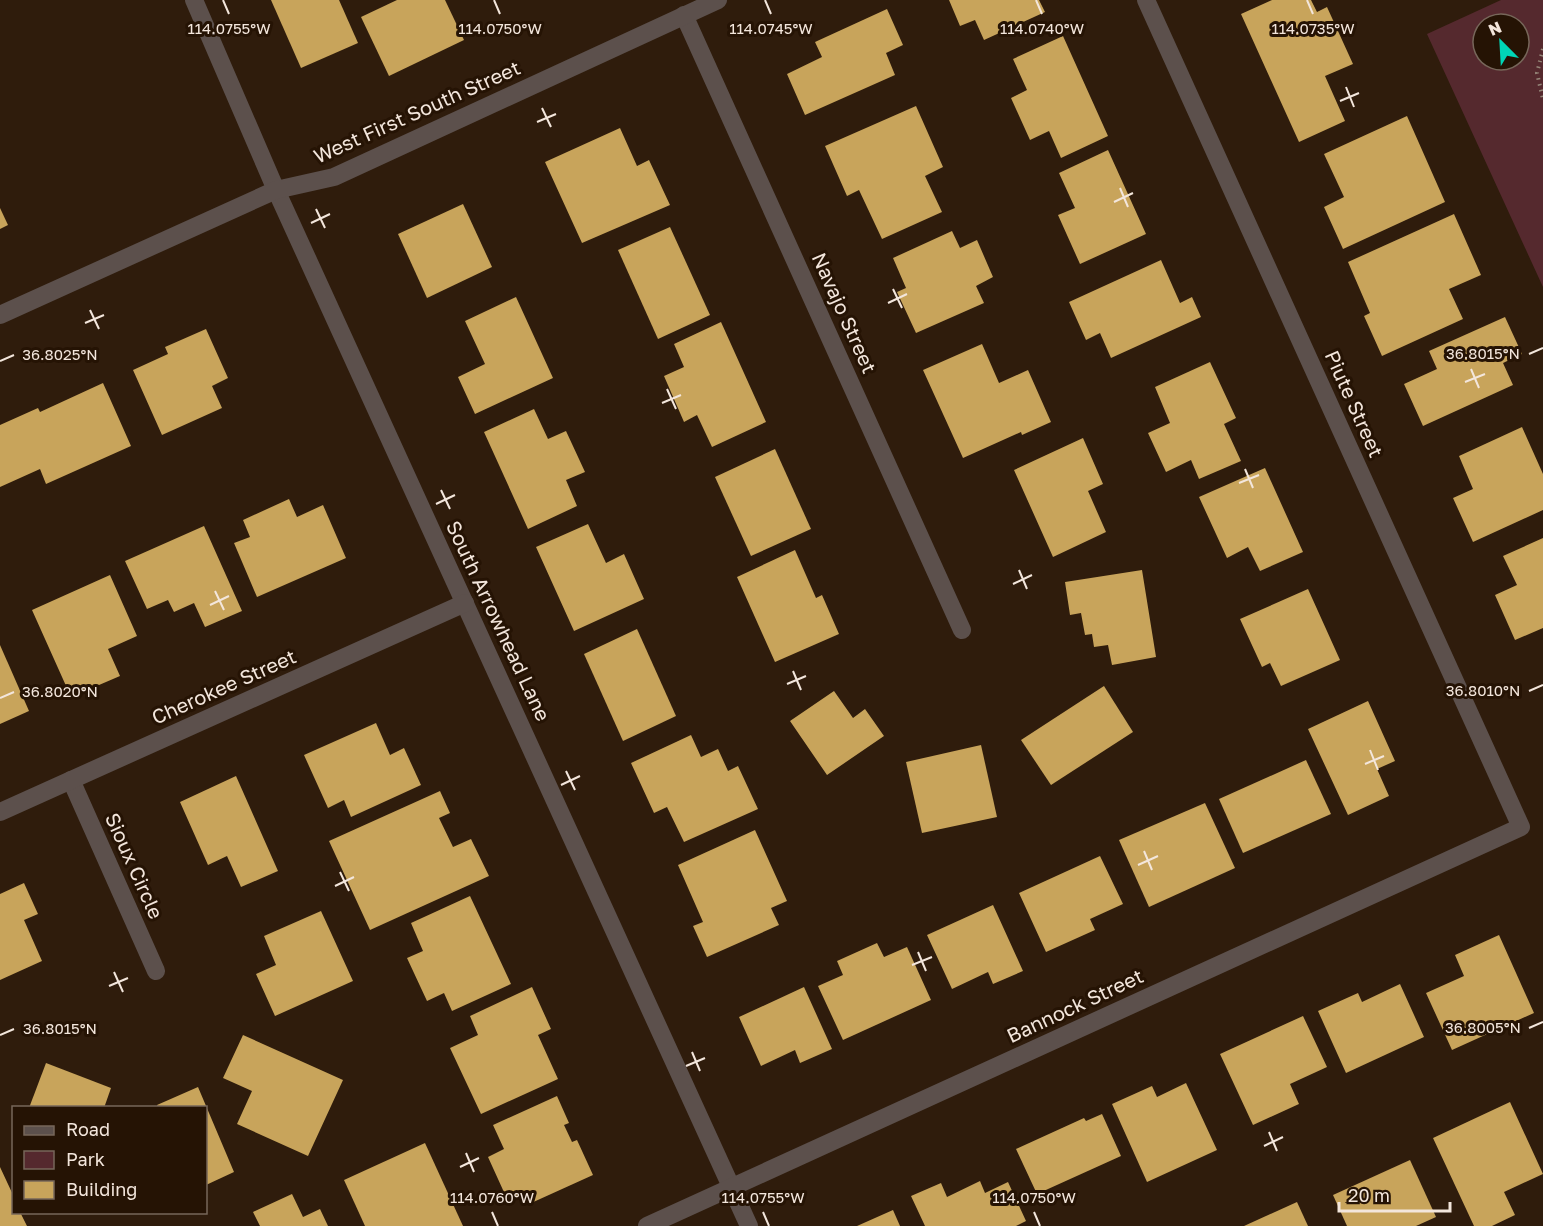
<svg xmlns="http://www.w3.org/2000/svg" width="1543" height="1226" font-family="'Golos Text',sans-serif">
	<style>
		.green { fill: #55292e; fill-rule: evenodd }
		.building { fill: #c8a45b }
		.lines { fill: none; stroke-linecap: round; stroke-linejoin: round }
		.path { stroke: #958578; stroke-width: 4; stroke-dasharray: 1.5 4.5; stroke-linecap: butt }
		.minor { stroke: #5c504c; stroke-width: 18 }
		.ticks { fill: none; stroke: #f3e6dc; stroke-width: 2 }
		.labels { text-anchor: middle; stroke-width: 6; stroke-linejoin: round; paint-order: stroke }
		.street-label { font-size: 20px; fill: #f3e6dc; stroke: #251304 }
		.ticks-label { font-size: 15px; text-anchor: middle; fill: #f3e6dc; stroke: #251304; stroke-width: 6; stroke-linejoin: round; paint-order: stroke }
	</style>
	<rect width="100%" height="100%" fill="#2f1c0c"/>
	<path class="green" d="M1501,0h42v287l-116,-253zM1483,24h36v36h-36z"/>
	<g class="building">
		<polygon points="271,0 339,0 358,43 301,68"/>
		<polygon points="397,0 445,0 464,40 389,76 361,17"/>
		<polygon points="949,0 1039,0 1045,12 984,40 975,20 960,26"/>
		<polygon points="1272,0 1311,0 1317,12 1327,7 1353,64 1325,76 1345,121 1299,142 1241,14"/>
		<polygon points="887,9 903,45 886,53 895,75 805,115 787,74 822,57 815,42"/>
		<polygon points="1063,36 1108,136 1061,158 1049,131 1030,140 1011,98 1027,90 1013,59"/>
		<polygon points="916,106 943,167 925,176 942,212 882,239 859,190 847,196 825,146"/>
		<polygon points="1407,116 1445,202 1343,249 1324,207 1344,197 1324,154"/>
		<polygon points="620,128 637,166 649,160 670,205 582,243 545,162"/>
		<polygon points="1108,150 1146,234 1080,264 1058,215 1075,208 1059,173"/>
		<polygon points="463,204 492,267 427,298 398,234"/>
		<polygon points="0,208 8,225 0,229"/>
		<polygon points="1454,214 1481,275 1449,289 1463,319 1382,356 1364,316 1370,313 1348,262"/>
		<polygon points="670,227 710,315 658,339 618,250"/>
		<polygon points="952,231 960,248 977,240 993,277 976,286 984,303 916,333 897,292 906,288 893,258"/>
		<polygon points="1161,260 1180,303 1192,297 1201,317 1111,358 1100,333 1086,340 1069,302"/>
		<polygon points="516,297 553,378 475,414 458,377 485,364 465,321"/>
		<polygon points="1505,317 1522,354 1503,363 1513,385 1423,426 1404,384 1437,369 1429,351"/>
		<polygon points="721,322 766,422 712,447 697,415 684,422 664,376 684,367 674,344"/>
		<polygon points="206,329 228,378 212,386 222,408 162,435 133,370 168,354 165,347"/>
		<polygon points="982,344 999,383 1028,370 1051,422 1022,435 1021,432 963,458 923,370"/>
		<polygon points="1210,362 1236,418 1224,424 1241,461 1199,479 1191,460 1166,472 1148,433 1170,423 1155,387"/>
		<polygon points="103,383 131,446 46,484 40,469 0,487 0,425 38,408 40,412"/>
		<polygon points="534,409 548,439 566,431 585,472 566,480 577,506 528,529 484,432"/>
		<polygon points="1522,427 1543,474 1543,510 1473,542 1453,498 1473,489 1459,456"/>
		<polygon points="1083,438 1103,484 1088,491 1106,532 1053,557 1014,470"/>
		<polygon points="775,449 811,529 751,556 715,477"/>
		<polygon points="1265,468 1303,552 1260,571 1248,547 1227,558 1199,497"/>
		<polygon points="289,499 297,517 323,505 346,558 257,597 234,543 250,537 243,520"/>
		<polygon points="588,524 606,563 624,554 644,599 574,631 536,547"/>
		<polygon points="204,526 242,611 205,627 194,603 174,612 168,600 147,609 125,561"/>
		<polygon points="1543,538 1543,628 1515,640 1495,595 1517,585 1503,556"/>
		<polygon points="795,550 816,598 822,595 839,634 775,662 737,577"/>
		<polygon points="1142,570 1156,657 1112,665 1108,645 1094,647 1092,634 1085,635 1081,613 1070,615 1065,582"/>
		<polygon points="110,575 137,636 108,649 120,676 71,697 32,610"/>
		<polygon points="1308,589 1340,660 1281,686 1270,663 1262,667 1240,619"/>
		<polygon points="637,629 676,716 623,741 584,654"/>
		<polygon points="0,645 29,711 0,724"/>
		<polygon points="1104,686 1133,732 1051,785 1021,740"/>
		<polygon points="834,691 853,718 865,709 884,736 827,775 790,721"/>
		<polygon points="1368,701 1395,761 1377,769 1389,796 1348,815 1308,729"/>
		<polygon points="376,723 390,755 404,748 421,785 351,817 344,800 328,808 304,755"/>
		<polygon points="691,735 701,757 718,749 728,771 738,766 758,809 684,842 667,807 654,813 631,763"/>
		<polygon points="981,745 997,817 922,833 906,762"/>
		<polygon points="1306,760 1331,814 1243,853 1219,799"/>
		<polygon points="236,776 278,871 241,887 227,856 208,865 180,802"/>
		<polygon points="440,791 450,813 439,818 453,847 471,839 489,876 370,930 329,841"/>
		<polygon points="1205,803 1235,868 1149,907 1119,840"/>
		<polygon points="755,830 787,901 771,908 779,925 707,957 693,926 703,922 678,865"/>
		<polygon points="1100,856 1123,904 1090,919 1095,930 1046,952 1019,893"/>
		<polygon points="24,883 38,914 24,920 42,961 0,980 0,894"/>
		<polygon points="470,896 511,984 452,1011 444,993 427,1001 407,958 423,951 411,923"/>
		<polygon points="993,905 1023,971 993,984 988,972 952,989 927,935"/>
		<polygon points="321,911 353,981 275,1016 256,974 276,965 264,936"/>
		<polygon points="1499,935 1534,1013 1452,1050 1426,993 1464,976 1455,955"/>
		<polygon points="877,943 884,957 907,947 931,1000 843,1040 818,986 843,975 837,961"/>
		<polygon points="1400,984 1424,1037 1346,1073 1318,1011 1358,993 1362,1002"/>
		<polygon points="532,987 551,1029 538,1035 558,1079 481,1114 450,1048 478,1035 470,1016"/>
		<polygon points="804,987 832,1049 800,1063 795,1050 761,1066 739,1017"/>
		<polygon points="1303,1016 1327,1067 1290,1084 1299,1104 1253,1125 1220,1054"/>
		<polygon points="243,1035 343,1080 308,1156 237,1124 252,1091 223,1078"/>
		<polygon points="46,1063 111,1088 104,1108 29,1108"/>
		<polygon points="1186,1083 1217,1150 1147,1182 1112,1104 1152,1086 1157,1097"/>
		<polygon points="198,1087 234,1172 206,1185 206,1108 158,1108 157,1105"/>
		<polygon points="557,1096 569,1123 564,1125 572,1142 577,1140 593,1175 529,1204 523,1194 508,1201 488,1157 504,1149 493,1125"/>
		<polygon points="1510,1102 1543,1174 1504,1192 1515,1215 1492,1226 1474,1226 1433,1138"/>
		<polygon points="1102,1114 1121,1156 1037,1194 1016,1149 1084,1118 1086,1121"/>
		<polygon points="425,1143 463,1226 365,1226 344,1180"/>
		<polygon points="1410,1160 1436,1217 1416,1226 1347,1226 1333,1195"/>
		<polygon points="0,1167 14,1197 14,1212 20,1212 27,1226 0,1226"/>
		<polygon points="980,1181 985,1193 1008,1182 1026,1221 1016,1226 925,1226 911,1196 941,1183 947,1197"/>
		<polygon points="292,1194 303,1217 320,1209 328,1226 260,1226 253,1212"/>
		<polygon points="1297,1202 1308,1226 1244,1226"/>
		<polygon points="893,1210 900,1226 857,1226"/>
	</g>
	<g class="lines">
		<polyline class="path" points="1543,49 1537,73 1543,99"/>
		<g class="minor">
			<polyline points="194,0 276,190 749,1226"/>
			<polyline points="684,15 962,630"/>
			<polyline points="0,315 276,190 334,177 718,0"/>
			<polyline points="71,780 156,971"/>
			<polyline points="0,812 465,603"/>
			<polyline points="647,1226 1521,827 1146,0"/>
		</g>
	</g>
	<path class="ticks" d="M223,0l6,14M494,0l6,14M765,0l6,14M1036,0l6,14M1307,0l6,14M1346,87l8,20M1340,101l19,-8M542,108l9,19M537,122l19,-8M1120,188l8,19M1114,202l19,-9M316,209l9,19M311,223l19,-9M893,289l9,19M888,303l19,-9M90,310l9,19M85,323l19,-8M1529,354l14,-6M0,361l14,-6M1471,369l8,19M1465,382l20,-8M667,389l9,20M662,403l19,-8M1245,469l8,19M1239,483l20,-8M441,490l9,19M436,504l19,-9M1019,570l8,19M1013,584l19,-9M215,591l9,19M210,605l19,-9M793,671l8,19M787,684l19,-8M1529,691l14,-6M0,698l14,-6M1370,750l8,20M1365,764l19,-8M566,771l9,19M561,785l19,-9M1144,851l8,19M1138,865l20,-9M340,872l9,19M335,886l19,-9M918,952l8,19M912,965l20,-8M114,972l9,20M109,986l19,-8M1529,1028l14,-6M0,1035l14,-6M692,1052l8,19M686,1066l19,-8M1269,1132l8,19M1264,1146l19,-9M466,1153l8,19M460,1167l19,-9M492,1212l6,14M763,1212l6,14M1034,1212l6,14"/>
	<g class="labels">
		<g class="street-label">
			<text transform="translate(417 112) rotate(-24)" y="7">West First South Street</text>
			<text transform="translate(844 313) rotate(66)" y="7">Navajo Street</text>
			<text transform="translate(1354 404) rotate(66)" y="7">Piute Street</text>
			<text transform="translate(498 621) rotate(65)" y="7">South Arrowhead Lane</text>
			<text transform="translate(224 687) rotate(-24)" y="7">Cherokee Street</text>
			<text transform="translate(134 866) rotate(66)" y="7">Sioux Circle</text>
			<text transform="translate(1075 1006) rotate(-25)" y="7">Bannock Street</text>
		</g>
	</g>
	<g class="ticks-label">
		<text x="500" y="34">114.0750°W</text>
		<text x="771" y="34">114.0745°W</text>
		<text x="229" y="34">114.0755°W</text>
		<text x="1042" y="34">114.0740°W</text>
		<text x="1313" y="34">114.0735°W</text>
		<text x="1483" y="359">36.8015°N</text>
		<text x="60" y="360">36.8025°N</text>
		<text x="1483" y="696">36.8010°N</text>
		<text x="60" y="697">36.8020°N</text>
		<text x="1483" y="1033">36.8005°N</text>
		<text x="60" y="1034">36.8015°N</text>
		<text x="492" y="1203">114.0760°W</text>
		<text x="763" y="1203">114.0755°W</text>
		<text x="1034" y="1203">114.0750°W</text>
	</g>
	<rect x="12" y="1106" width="195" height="108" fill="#251304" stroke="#77675a" stroke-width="1.5"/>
	<rect x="24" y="1126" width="30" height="9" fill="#5c504c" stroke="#77675a" stroke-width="1.5"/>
	<text x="66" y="1136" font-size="18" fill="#f3e6dc">Road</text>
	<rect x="24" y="1151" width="30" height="18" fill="#55292e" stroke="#77675a" stroke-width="1.5"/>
	<text x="66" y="1166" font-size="18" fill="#f3e6dc">Park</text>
	<rect x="24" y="1181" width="30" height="18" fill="#c8a45b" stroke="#77675a" stroke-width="1.5"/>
	<text x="66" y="1196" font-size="18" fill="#f3e6dc">Building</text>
	<g transform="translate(1501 42) rotate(336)"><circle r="28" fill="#251304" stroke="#77675a" stroke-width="1.5"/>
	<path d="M0-4.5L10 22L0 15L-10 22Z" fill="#00d5b7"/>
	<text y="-9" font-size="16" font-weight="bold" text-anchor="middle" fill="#f3e6dc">N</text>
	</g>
	<path d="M1339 1202v9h111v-9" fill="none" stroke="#f3e6dc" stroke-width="3"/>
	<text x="1348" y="1202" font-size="18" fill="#f3e6dc" stroke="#251304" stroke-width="4.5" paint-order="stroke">20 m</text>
</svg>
